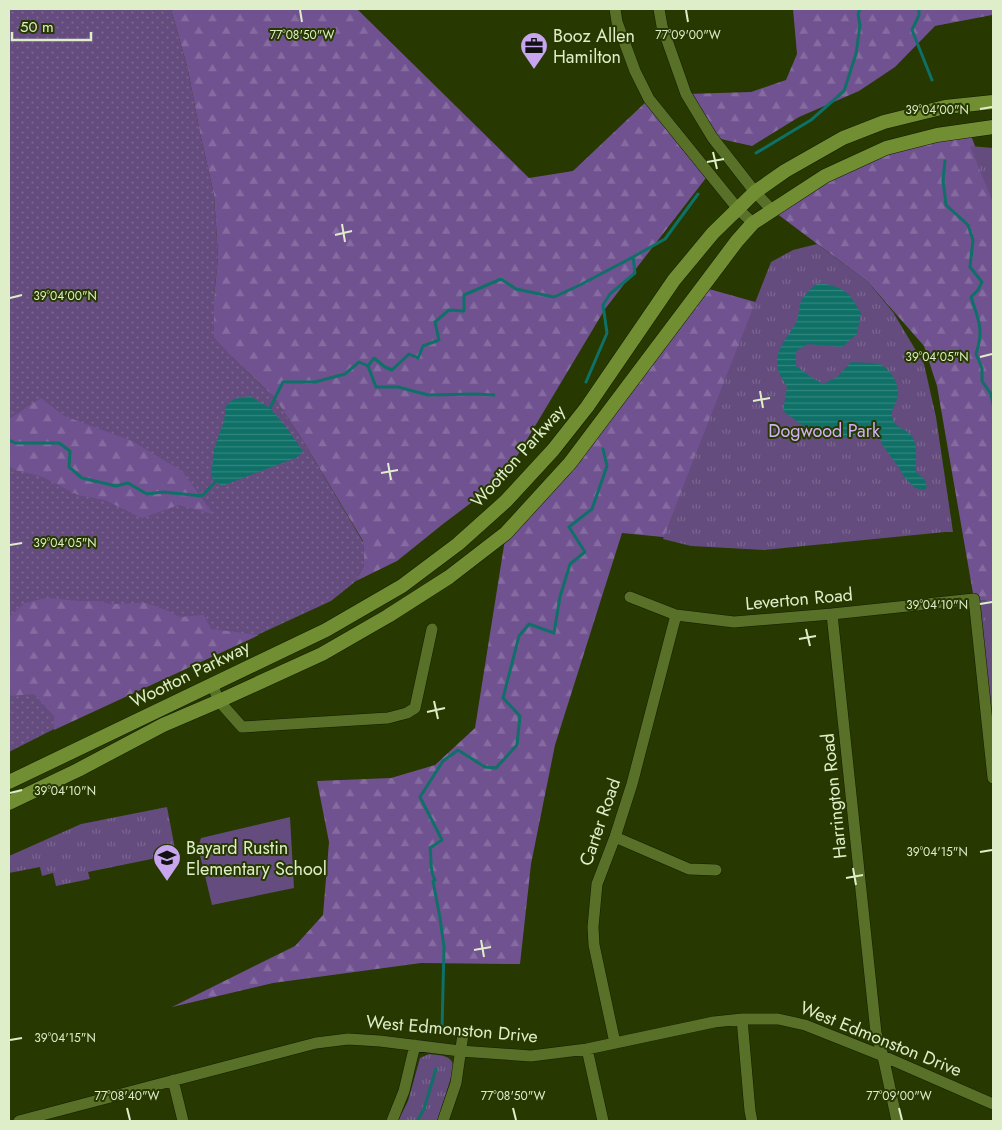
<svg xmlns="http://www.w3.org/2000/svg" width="1002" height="1130" font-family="Jost,sans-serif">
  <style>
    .grass { fill: url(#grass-dots) }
    .forest { fill: url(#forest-firs) }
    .park { fill: url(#park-tufts) }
    .garden { fill: #644c7e }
    .water { fill: url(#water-rules) }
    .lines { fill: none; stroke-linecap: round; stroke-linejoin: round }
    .stream { stroke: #0f7068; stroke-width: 3 }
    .minor-casing { stroke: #121e00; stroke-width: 12 }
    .major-casing { stroke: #121e00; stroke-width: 15 }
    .minor { stroke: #587027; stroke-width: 11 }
    .major { stroke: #718f32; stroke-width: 14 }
    .ticks { fill: none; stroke: #deeec9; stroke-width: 2 }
    .labels { text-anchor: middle; stroke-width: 4; stroke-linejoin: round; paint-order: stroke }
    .poi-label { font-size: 18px; fill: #deeec9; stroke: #273800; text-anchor: start }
    .park-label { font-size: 18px; fill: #d3b1f9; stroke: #273800 }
    .street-label { font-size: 18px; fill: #deeec9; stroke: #273800 }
    .ticks-label { font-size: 12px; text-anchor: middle; fill: #deeec9; stroke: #273800; stroke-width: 4; stroke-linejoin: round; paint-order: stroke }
  </style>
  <defs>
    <pattern id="grass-dots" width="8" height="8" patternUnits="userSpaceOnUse" patternTransform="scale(1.25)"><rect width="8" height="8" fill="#644c7e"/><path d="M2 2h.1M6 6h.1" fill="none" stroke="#7a668f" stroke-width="1.8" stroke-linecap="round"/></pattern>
    <pattern id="forest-firs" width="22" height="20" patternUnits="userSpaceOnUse" patternTransform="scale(1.25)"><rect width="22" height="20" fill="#715291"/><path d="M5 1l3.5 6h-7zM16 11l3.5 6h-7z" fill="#856b9f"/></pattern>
    <pattern id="park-tufts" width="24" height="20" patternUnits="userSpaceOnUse" patternTransform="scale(1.25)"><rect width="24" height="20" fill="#644c7e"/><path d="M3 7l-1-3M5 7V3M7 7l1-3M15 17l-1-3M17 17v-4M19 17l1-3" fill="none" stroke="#7a668f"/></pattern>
    <pattern id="water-rules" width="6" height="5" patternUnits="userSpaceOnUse" patternTransform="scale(1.25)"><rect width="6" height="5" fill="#0f7068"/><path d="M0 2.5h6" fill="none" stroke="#32857c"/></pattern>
  </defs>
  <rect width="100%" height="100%" fill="#273800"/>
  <path class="grass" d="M9 9H171L188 70 200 133 214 195 218 256 214 298 232 357 274 397 305 444 363 542 364 565 356 581 331 601 64 724 9 752Z"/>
  <path class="forest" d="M171 9H357L529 178 573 171 649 99 709 174 605 309 504 478 443 524 397 561 356 581 364 565 363 541 305 444 274 397 232 357 214 337V298L218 256 214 195 200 133 188 70Z
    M793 9H993L992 15 935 26 895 67 859 91 799 117 752 146 712 137 686 94 751 92 786 80 797 54Z
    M969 130 993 195V602L974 599 937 386 924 346 868 282 772 210 886 148Z
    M702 287 776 308 714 542 622 533 555 745 531 864 520 964 421 963 273 983 172 1007 295 946 323 915 329 842 317 781 391 778 435 765 475 728 506 533Z
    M41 398 64 416 132 441 182 471 213 514 179 505 142 518 105 500 78 495 43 477 15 470 9 466V419Z
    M46 598 79 601H98L110 604 146 603 166 610 180 617 204 615 211 629 259 635 54 730V716L34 694 9 696V617L25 603Z"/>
  <path class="park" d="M970 146 993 148V203Z
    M817 244 868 282 893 312 924 364 936 417 953 532H945L764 550 691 546 663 539 682 489 771 262 793 250Z
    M974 599 993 602V778Z
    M167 807 176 854 88 872 90 879 56 886 53 873 42 876 40 867 9 873V856L81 824Z
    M429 1054C441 1056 452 1054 454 1068L439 1116 437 1121H398L408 1101 420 1058Z"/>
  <path class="garden" d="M290 817 294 888 212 905 198 847 201 838Z"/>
  <path class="water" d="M820 283C830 285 843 287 850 296 854 300 857 308 861 313L857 334 842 347 808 344 796 351V366L811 377 823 384 837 377 851 362C858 363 873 362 879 364 890 368 899 383 898 395 897 405 889 408 893 420 897 429 905 428 911 435 919 445 915 460 916 472L925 480 927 488 923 490 915 488 904 477 900 469 883 446 878 435 868 429C863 431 856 436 850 437 824 443 803 426 783 411L787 387C782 378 777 372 777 362 777 346 791 334 797 320 799 314 799 307 801 301 804 295 813 285 820 283Z
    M250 396 270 408 286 427 303 451 298 457 222 486 211 477 214 449 224 421 226 406 234 399Z"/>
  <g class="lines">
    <path class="stream" d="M919 9V15L912 30 932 80
      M756 153 811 120 844 91 856 54 860 25 858 14 860 9
      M945 161 943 180 946 205 968 225 973 240 970 267 982 282 978 290 971 297C979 321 984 329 976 354L982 368V381L991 394 993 405
      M368 366 374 358 385 367 392 370 409 354 418 358 423 346 439 340 435 322 449 310 464 311V295L501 279 516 289 554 297 580 285 633 257
      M586 382 607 333 603 305 610 294 635 273 633 257 665 239 698 194
      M270 408 283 382H315L345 374 359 362 368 366 376 387H398L428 395 475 394 494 395
      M9 440 15 443H59L70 451 69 467 82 478 116 486 128 483 147 494 163 492 202 496 216 481
      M442 1030 444 947 440 918 433 881 435 880C429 871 432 858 430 848L442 840 420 797 443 761 458 750 485 767 496 768 517 745 520 716 503 698 519 636 529 624 554 633 560 597 570 564 585 552 569 527 592 509 607 466 603 449
      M417 1121 424 1109 436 1069"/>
    <defs>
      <path id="minor" d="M615 9 617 22 635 71 649 99 738 209 753 223
        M659 9 662 26 686 94 712 137 755 192 772 210
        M630 597 676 615 734 622 832 614 974 599 993 778
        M832 614 876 1033 883 1056 897 1121
        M212 684 219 701 242 727 388 718 407 713 415 708 432 629
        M615 837 689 869 716 870
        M742 1019 750 1111 752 1121
        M615 1043 594 945 593 927 597 884 615 837 632 784 676 615
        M587 1049 603 1121
        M173 1080 183 1121
        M19 1121 316 1043 348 1039 380 1041 460 1051 531 1056 587 1049 714 1022 742 1019H778L805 1025 883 1056 993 1104
        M392 1121 404 1091 415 1045
        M443 1121 456 1083 463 1034"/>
      <path id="major" d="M9 782 326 630 402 586 458 544 506 501 553 450 587 407 674 280 713 233 755 192 785 171 843 138 884 122 945 107 993 102
        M9 803 78 770 163 725 219 701 322 654 388 616 449 577 506 533 570 463 737 241 753 223 825 176 886 148 937 135 993 127"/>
    </defs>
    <use href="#minor" class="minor-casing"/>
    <use href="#major" class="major-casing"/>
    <use href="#minor" class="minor"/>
    <use href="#major" class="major"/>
  </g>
  <path class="ticks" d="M300 10 302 22M686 10 688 22M980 109 992 107M713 152 717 169M707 162 724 159M342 224 345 242M335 235 352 231M10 298 22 295M980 357 992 354M760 391 763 408M753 401 770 398M388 463 391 480M381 473 398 470M10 545 22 543M980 604 992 602M806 629 810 646M799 639 816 636M434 701 438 719M427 712 445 708M10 793 22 790M980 852 992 850M853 868 856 885M846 878 863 875M481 940 484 957M474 950 491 947M10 1040 22 1038M127 1108 130 1120M513 1108 516 1120M899 1108 902 1120"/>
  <defs>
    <symbol id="office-pin" viewBox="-11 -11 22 30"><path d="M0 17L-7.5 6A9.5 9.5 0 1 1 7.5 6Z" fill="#c8a6ef" stroke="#273800"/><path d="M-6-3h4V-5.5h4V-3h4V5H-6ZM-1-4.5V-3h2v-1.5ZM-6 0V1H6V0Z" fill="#111"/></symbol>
    <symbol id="school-pin" viewBox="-11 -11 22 30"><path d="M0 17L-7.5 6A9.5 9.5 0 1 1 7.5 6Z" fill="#c8a6ef" stroke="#273800"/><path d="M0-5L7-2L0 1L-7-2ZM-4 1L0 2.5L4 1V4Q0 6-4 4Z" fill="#111"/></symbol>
  </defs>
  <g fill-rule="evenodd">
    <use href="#office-pin" x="518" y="30" width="32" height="43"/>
    <use href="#school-pin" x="151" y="842" width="32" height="43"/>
  </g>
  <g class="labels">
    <g class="poi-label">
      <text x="553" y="42">Booz Allen<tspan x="553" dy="21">Hamilton</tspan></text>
      <text x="186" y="854">Bayard Rustin<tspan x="186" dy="21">Elementary School</tspan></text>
    </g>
    <g class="park-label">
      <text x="824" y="437">Dogwood Park</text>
    </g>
    <g class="street-label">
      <text transform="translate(518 456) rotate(-48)" y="6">Wootton Parkway</text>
      <text transform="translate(799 599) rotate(-5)" y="6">Leverton Road</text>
      <text transform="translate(190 674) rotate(-26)" y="6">Wootton Parkway</text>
      <text transform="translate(834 796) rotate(-96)" y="6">Harrington Road</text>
      <text transform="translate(600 822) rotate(-71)" y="6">Carter Road</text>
      <text transform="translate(452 1029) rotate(5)" y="6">West Edmonston Drive</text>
      <text transform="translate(881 1039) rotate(22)" y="6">West Edmonston Drive</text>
    </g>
  </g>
  <g class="ticks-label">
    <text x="302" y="39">77°08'50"W</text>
    <text x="688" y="39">77°09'00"W</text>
    <text x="937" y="114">39°04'00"N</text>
    <text x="65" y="300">39°04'00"N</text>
    <text x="937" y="361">39°04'05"N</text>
    <text x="65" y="547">39°04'05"N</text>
    <text x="937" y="609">39°04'10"N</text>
    <text x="65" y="795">39°04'10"N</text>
    <text x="937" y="856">39°04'15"N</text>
    <text x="65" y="1042">39°04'15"N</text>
    <text x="127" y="1100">77°08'40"W</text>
    <text x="513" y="1100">77°08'50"W</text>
    <text x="899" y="1100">77°09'00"W</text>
  </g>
  <rect width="1002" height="1130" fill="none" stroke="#deeec9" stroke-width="20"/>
  <path d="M12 32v8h79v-8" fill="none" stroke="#deeec9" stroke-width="2.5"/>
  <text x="20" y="32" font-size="15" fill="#deeec9" stroke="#273800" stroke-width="4" paint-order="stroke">50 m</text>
</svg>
